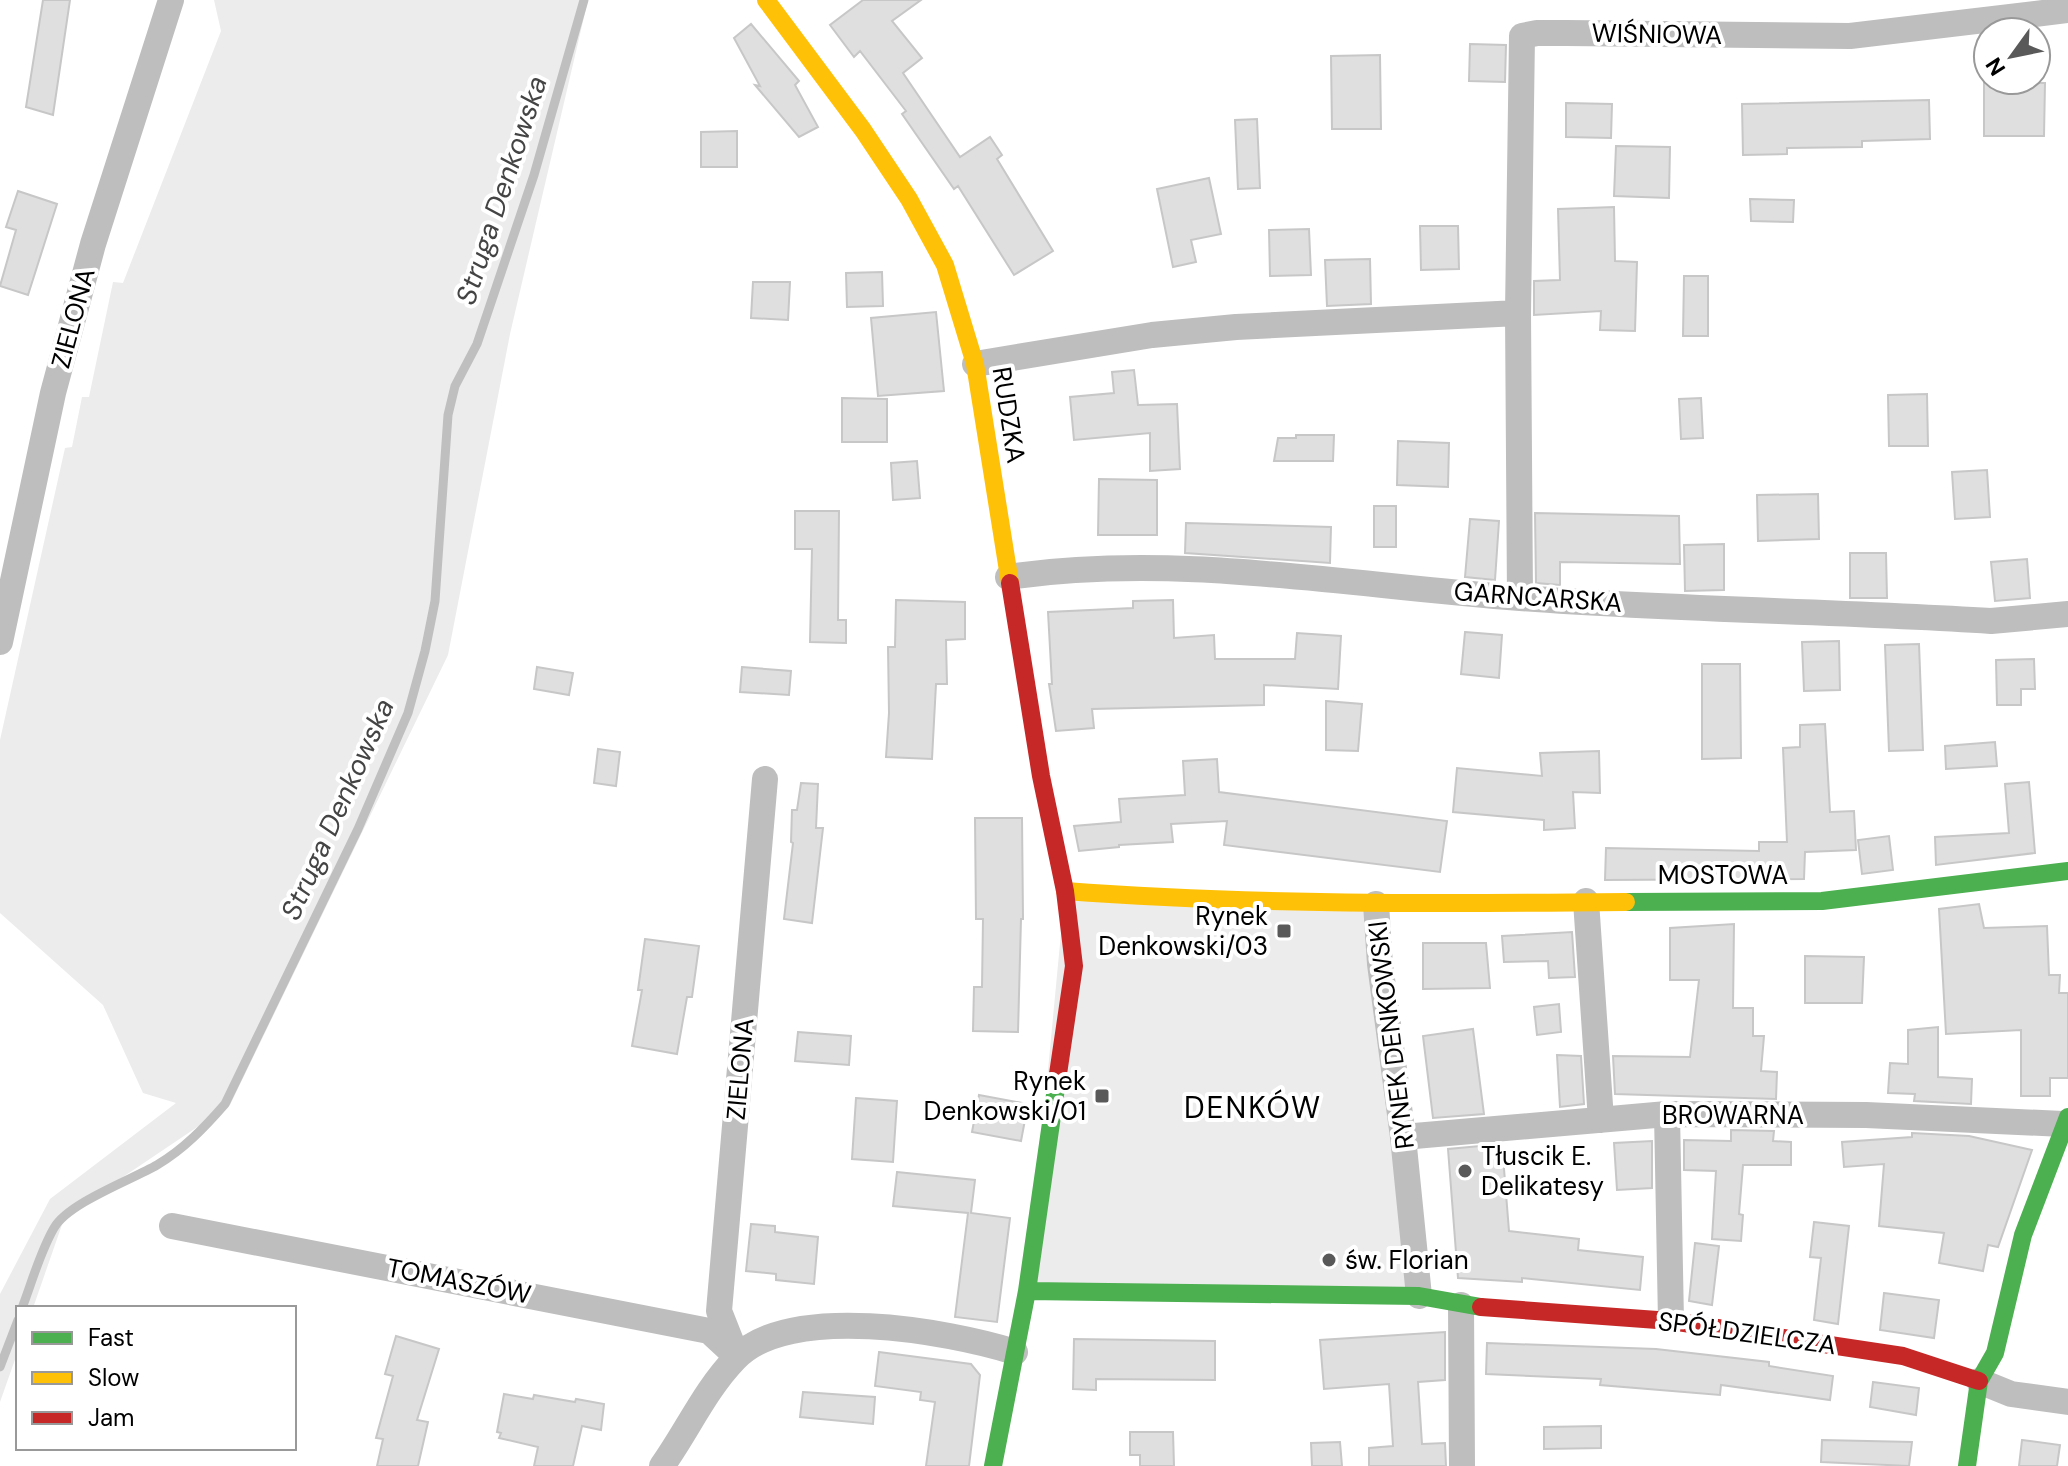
<svg xmlns="http://www.w3.org/2000/svg" width="2068" height="1466" font-family="'DM Sans',sans-serif">
  <style>
    .green { fill: #ececec }
    .lines { fill: none; stroke-linecap: round; stroke-linejoin: round }
    .stream { stroke: #bfbfbf; stroke-width: 9 }
    .building { fill: #dfdfdf; stroke: #c7c7c7; stroke-width: 2 }
    .street { stroke: #bebebe; stroke-width: 26 }
    .fast { stroke: #4caf50; stroke-width: 18 }
    .slow { stroke: #ffc107; stroke-width: 18 }
    .jam { stroke: #c62828; stroke-width: 18 }
    .poi-dot { fill: #595959; stroke: #fff; stroke-width: 3 }
    .labels { text-anchor: middle; stroke-width: 8; stroke-linejoin: round; paint-order: stroke }
    .street-label { font-size: 26px; fill: #000; stroke: #fff }
    .poi-label { font-size: 26px; fill: #000; stroke: #fff; text-anchor: end }
    .water-label { font-size: 28px; font-style: italic; fill: #444; stroke: #fff }
    .quarter-label { font-size: 30px; letter-spacing: 2px; fill: #000; stroke: #fff }
  </style>
  <rect width="100%" height="100%" fill="#fff"/>
  <path class="green" d="M214 0H588L510 334 448 655 230 1105 65 1216 33 1308H18V1351L0 1402V1294L50 1199 176 1103 143 1093 103 1005 0 913V740L65 448 72 447 82 397H89L113 282 123 283 221 31Z
    M1065 891 1376 904 1419 1296 1027 1291Z"/>
  <g class="lines">
    <path class="stream" d="M22 1308C32 1282 40 1252 54 1228 68 1203 131 1180 157 1165 184 1149 205 1127 225 1104L358 829 408 713 425 651 435 601 448 415 455 386 477 344 534 175 584 0
      M0 1367 18 1320"/>
  </g>
  <path class="building" d="M43 0H70L53 115 26 107Z
    M863 0H921L892 21 922 58 903 73 960 157 990 137 1002 155 997 159 1053 251 1014 275 958 186 954 189 902 114 906 111 860 51 854 57 830 25Z
    M751 24 799 81 795 85 818 127 799 137 755 85 760 86 734 38Z
    M1470 44 1506 45 1505 82 1469 81Z
    M1380 55 1381 129H1332L1331 56Z
    M1984 82 2045 83 2044 136H1984Z
    M1929 100 1930 139 1862 141V147L1787 148V154L1743 155 1742 104Z
    M1566 103 1612 104 1611 138 1566 137Z
    M1257 119 1260 188 1238 189 1235 120Z
    M737 131V167H701V132Z
    M1616 146 1670 147 1669 198 1614 196Z
    M1209 178 1221 234 1191 240 1196 262 1173 267 1157 189Z
    M18 191 57 204 28 295 0 286 16 230 6 227Z
    M1750 199 1794 200 1793 222 1751 221Z
    M1614 207 1615 261 1637 262 1635 331 1600 330 1601 311 1534 315V281L1560 280 1558 209Z
    M1420 226H1458L1459 269 1421 270Z
    M1309 229 1311 275 1270 276 1269 230Z
    M1370 259 1371 304 1327 306 1325 260Z
    M882 272 883 306 847 307 846 273Z
    M1684 276H1708V336H1683Z
    M753 282H790L788 320 751 318Z
    M936 312 944 391 878 396 871 318Z
    M1134 370 1138 405 1177 404 1180 469 1150 471V433L1074 440 1070 397 1114 393 1112 372Z
    M1927 394 1928 446H1889L1888 395Z
    M842 398 887 399V442H842Z
    M1701 398 1703 438 1681 439 1679 399Z
    M1296 435H1334L1333 461H1274L1278 438H1296Z
    M1398 441 1449 443 1448 487 1397 485Z
    M917 461 920 498 893 500 891 463Z
    M1987 470 1990 517 1955 519 1952 472Z
    M1099 479 1157 480V535H1098Z
    M1818 494 1819 539 1758 541 1757 495Z
    M1374 506H1396V547H1374Z
    M795 511H839L838 620H846V643L810 642 812 549H795Z
    M1535 513 1679 516 1680 564 1560 562V585L1536 583Z
    M1470 519 1499 521 1495 580 1465 577Z
    M1186 523 1331 527 1330 563 1185 553Z
    M1724 544V590L1685 591 1684 545Z
    M1850 553H1886L1887 598H1850Z
    M2027 559 2030 598 1995 601 1991 562Z
    M896 600 965 602V639L946 640 947 684H936L932 759 886 757 889 713 888 647H895Z
    M1173 600 1174 638 1214 635 1215 659H1295L1297 633 1341 636 1338 689 1264 685V705L1092 709 1094 728 1056 731 1049 684H1052L1048 612 1133 608V601Z
    M1465 632 1502 635 1499 678 1461 674Z
    M1839 641 1840 690 1804 691 1802 642Z
    M1919 644 1923 750 1889 751 1885 645Z
    M2034 659 2035 689H2021V705H1997L1996 660Z
    M1702 664H1740L1741 758 1702 759Z
    M537 667 573 673 569 695 534 689Z
    M742 667 791 671 789 695 740 692Z
    M1326 701 1362 704 1358 751 1326 750Z
    M1825 724 1830 812 1854 811 1856 850 1805 852 1804 879 1605 880 1606 848 1759 851V842H1787L1783 748 1800 747V725Z
    M1995 742 1997 766 1946 769 1945 746Z
    M598 749 620 752 616 786 594 783Z
    M1599 751 1600 793 1573 792 1575 828 1544 830V820L1453 812 1457 768 1542 776 1540 753Z
    M1217 759 1219 792 1447 821 1440 872 1224 845 1227 821 1171 824 1173 842 1119 845V847L1079 851 1074 826 1121 822 1119 799 1185 795 1183 761Z
    M2029 782 2035 853 1936 865 1935 837 2009 833 2005 784Z
    M801 783 818 784 816 828H823L812 923 784 919 793 843 791 842 792 810H797Z
    M975 818H1022L1023 919H1021L1018 1032 973 1031 974 987H982L983 919H976Z
    M1889 836 1893 870 1862 874 1858 840Z
    M1979 904 1984 928 2047 926 2049 975H2060L2059 993H2068V1078H2050V1096H2021V1030L1946 1034 1939 909Z
    M1734 924 1733 1008H1753V1036H1764L1761 1071 1777 1072 1776 1099 1615 1094 1613 1056 1690 1057 1699 980H1670V928Z
    M1572 932 1575 977 1549 978 1548 961 1504 962 1502 936Z
    M645 939 699 946 692 997H687L677 1054 632 1046 642 990H638Z
    M1423 943H1486L1490 988 1423 989Z
    M1805 956 1864 957 1862 1003H1805Z
    M1559 1004 1561 1032 1537 1035 1534 1007Z
    M1938 1027V1077L1972 1079 1971 1104 1914 1101 1915 1094 1888 1093 1890 1063 1908 1064V1030Z
    M1473 1029 1484 1114 1433 1118 1423 1036Z
    M798 1032 851 1036 849 1065 795 1061Z
    M1557 1055 1581 1056 1584 1104 1560 1107Z
    M979 1095 1028 1104 1021 1141 972 1132Z
    M856 1098 897 1101 893 1162 852 1159Z
    M1731 1130 1774 1131 1773 1141 1791 1142V1165H1743L1739 1214 1743 1215 1741 1241 1712 1239 1716 1171 1684 1170V1140L1731 1141Z
    M1912 1133 1969 1136 2032 1150 1998 1247 1988 1245 1983 1271 1939 1263 1944 1233 1879 1226 1884 1164 1844 1167 1842 1142 1912 1137Z
    M1652 1141V1188L1617 1190 1614 1143Z
    M1502 1144 1509 1231 1579 1239 1578 1250 1643 1257 1640 1290 1522 1278V1282L1458 1278 1448 1149Z
    M897 1172 975 1180 971 1213 1010 1218 997 1322 955 1317 968 1213 893 1206Z
    M1814 1222 1849 1226 1838 1324 1814 1320 1821 1258 1810 1257Z
    M751 1224 775 1226V1232L818 1237 814 1284 776 1280V1274L746 1271Z
    M1695 1243 1719 1246 1712 1305 1689 1301Z
    M1884 1293 1939 1300 1934 1338 1880 1330Z
    M1445 1332V1380L1418 1382 1422 1444 1445 1443 1446 1466H1369V1448L1393 1446 1389 1384 1324 1389 1320 1340Z
    M396 1336 439 1349 417 1420 428 1422 418 1466H377L383 1439 376 1438 393 1376 385 1374Z
    M1074 1339 1215 1341V1380L1096 1379V1390L1073 1389Z
    M1487 1343 1656 1349 1769 1362V1366L1833 1376 1830 1400 1721 1385 1720 1395 1600 1385 1601 1379 1486 1374Z
    M879 1352 971 1364 980 1375 969 1466H926L935 1402 920 1400 921 1392 875 1386Z
    M1873 1382 1919 1388 1916 1415 1870 1407Z
    M803 1392 875 1397 873 1424 800 1417Z
    M504 1394 533 1399 534 1395 575 1402 576 1399 604 1404 601 1430 582 1426 573 1466H534L538 1447 499 1438 501 1433 497 1432Z
    M1601 1426V1448L1544 1449V1427Z
    M1130 1432H1173L1174 1466H1140V1455H1130Z
    M1822 1440 1912 1442 1909 1466 1821 1462Z
    M2022 1440 2060 1445 2057 1466H2019Z
    M1340 1442 1342 1466H1312L1311 1443Z"/>
  <g class="lines">
    <path class="street" d="M1518 313 1520 598
      M975 364 1152 335 1236 327 1518 313 1522 36 1537 33H1566L1850 36 2068 10
      M1008 577C1178 552 1351 586 1520 598 1677 610 1835 611 1991 621L2068 614
      M0 642 53 393 93 244 171 0
      M1586 901 1601 1120
      M1376 904 1380 964 1403 1137 1419 1296
      M1667 1114 1671 1321
      M1403 1137 1667 1114 1866 1115 2063 1124
      M172 1226 709 1331 736 1356
      M1461 1305 1462 1466
      M734 1349 719 1311 765 779
      M1979 1381 2011 1394 2068 1402
      M662 1466C687 1431 705 1390 735 1359 788 1302 948 1331 1015 1352"/>
    <path class="fast" d="M1626 902 1822 901 2068 871
      M1027 1291 1419 1296 1481 1307
      M993 1466 1027 1291 1058 1074
      M1967 1466 1979 1381 1995 1353 2023 1235 2068 1117"/>
    <path class="slow" d="M766 0 863 130 909 199 945 265 975 364 1010 583
      M1065 891C1252 905 1439 904 1626 902"/>
    <path class="jam" d="M1010 583 1041 776 1065 891 1074 966 1058 1074
      M1481 1307 1671 1321 1903 1356 1979 1381"/>
  </g>
  <g class="poi-dot">
    <rect x="1276" y="923" width="16" height="16" rx="4"/>
    <rect x="1094" y="1088" width="16" height="16" rx="4"/>
    <circle cx="1465" cy="1171" r="8"/>
    <circle cx="1329" cy="1260" r="8"/>
  </g>
  <g class="labels">
    <g class="street-label">
      <text transform="translate(1657 34) rotate(1)" y="9">WIŚNIOWA</text>
      <text transform="translate(73 318) rotate(-75)" y="9">ZIELONA</text>
      <text transform="translate(1009 415) rotate(81)" y="9">RUDZKA</text>
      <text transform="translate(1538 597) rotate(4)" y="9">GARNCARSKA</text>
      <text x="1723" y="884">MOSTOWA</text>
      <text transform="translate(1391 1035) rotate(-97)" y="9">RYNEK DENKOWSKI</text>
      <text transform="translate(740 1069) rotate(-85)" y="9">ZIELONA</text>
      <text x="1733" y="1124">BROWARNA</text>
      <text transform="translate(459 1281) rotate(11)" y="9">TOMASZÓW</text>
      <text transform="translate(1747 1333) rotate(8)" y="9">SPÓŁDZIELCZA</text>
    </g>
    <g class="poi-label">
      <text x="1268" y="925">Rynek<tspan x="1268" dy="30">Denkowski/03</tspan></text>
      <text x="1086" y="1090">Rynek<tspan x="1086" dy="30">Denkowski/01</tspan></text>
      <text x="1481" y="1165" text-anchor="start">Tłuscik E.<tspan x="1481" dy="30">Delikatesy</tspan></text>
      <text x="1345" y="1269" text-anchor="start">św. Florian</text>
    </g>
    <g class="water-label">
      <text transform="translate(501 190) rotate(-72)" y="10">Struga Denkowska</text>
      <text transform="translate(337 809) rotate(-66)" y="10">Struga Denkowska</text>
    </g>
    <g class="quarter-label">
      <text x="1253" y="1118">DENKÓW</text>
    </g>
  </g>
  <rect x="16" y="1306" width="280" height="144" fill="#ffffff" stroke="#999999" stroke-width="2"/>
  <rect x="32" y="1332" width="40" height="12" fill="#4caf50" stroke="#999999" stroke-width="2"/>
  <text x="88" y="1346" font-size="24" fill="#000000">Fast</text>
  <rect x="32" y="1372" width="40" height="12" fill="#ffc107" stroke="#999999" stroke-width="2"/>
  <text x="88" y="1386" font-size="24" fill="#000000">Slow</text>
  <rect x="32" y="1412" width="40" height="12" fill="#c62828" stroke="#999999" stroke-width="2"/>
  <text x="88" y="1426" font-size="24" fill="#000000">Jam</text>
  <g transform="translate(2012 56) rotate(237)"><circle r="38" fill="#ffffff" stroke="#999999" stroke-width="2"/>
  <path d="M0-6L14 30L0 20L-14 30Z" fill="#595959"/>
  <text y="-12" font-size="22" font-weight="bold" text-anchor="middle" fill="#000000">N</text>
  </g>
</svg>
